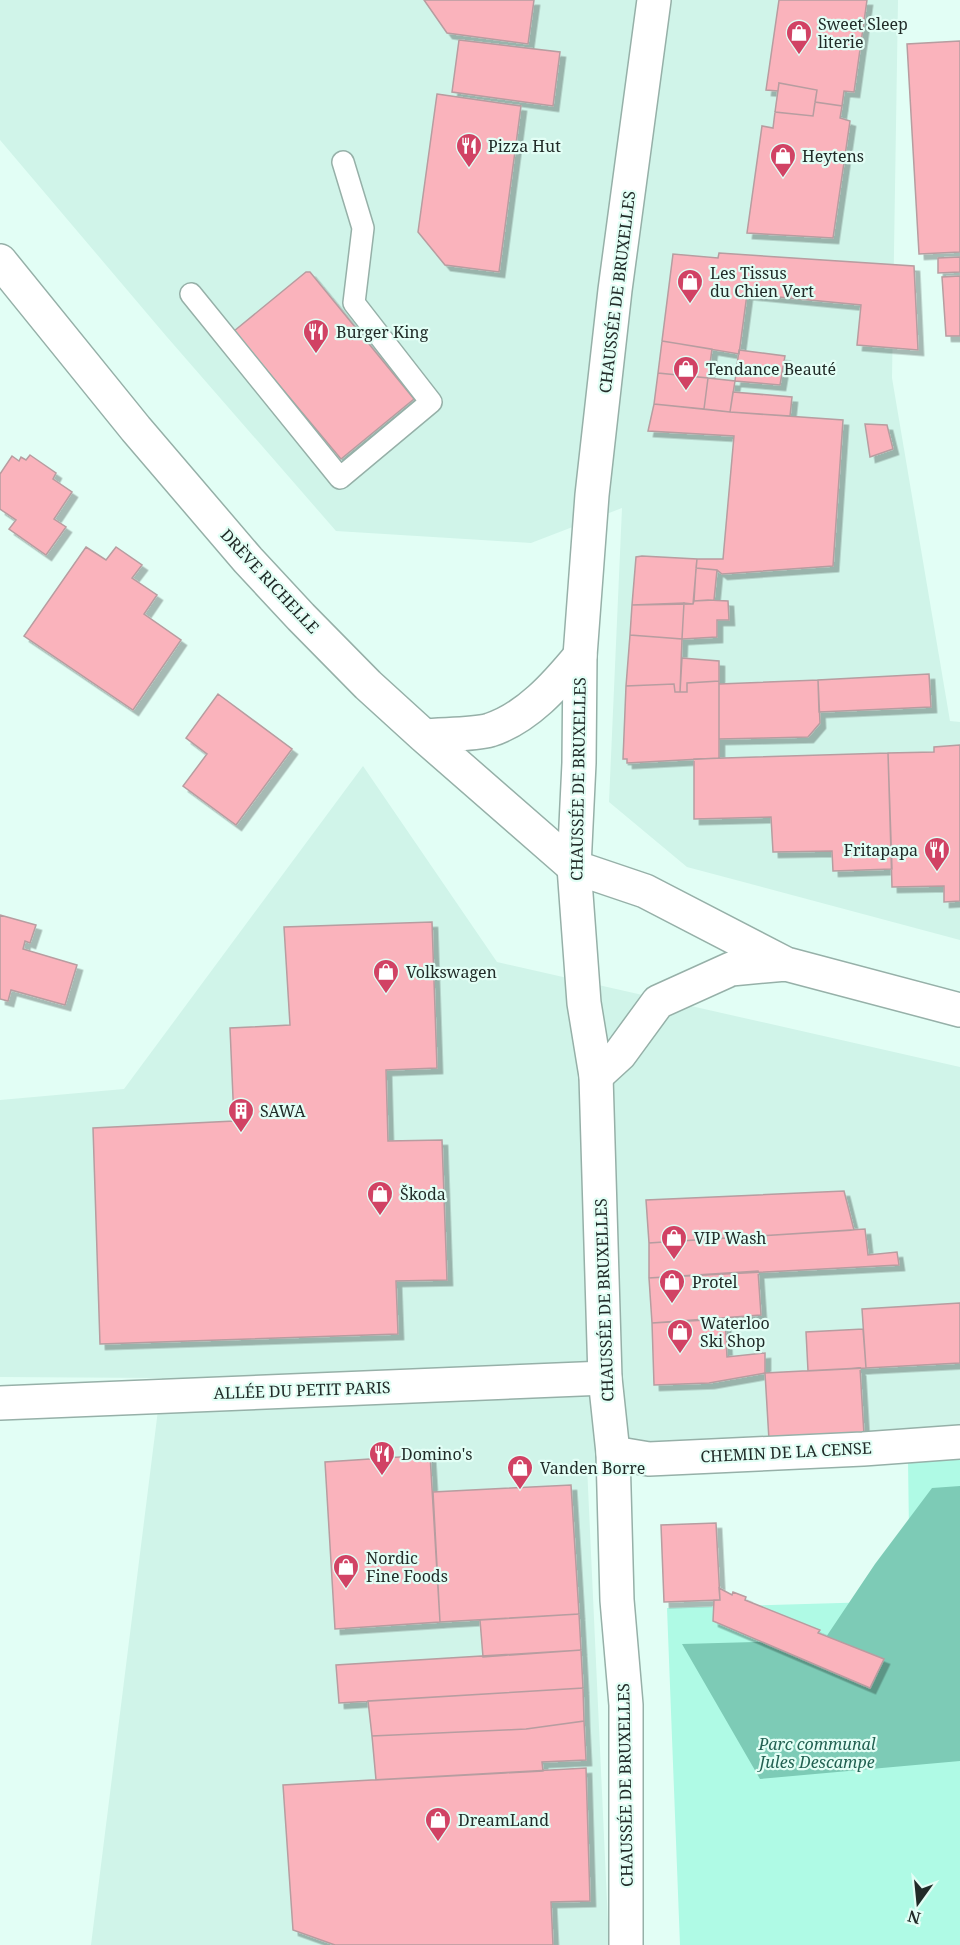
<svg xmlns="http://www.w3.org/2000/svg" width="960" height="1945" font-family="'Noto Serif',serif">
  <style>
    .built { fill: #d0f4e9 }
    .green { fill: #affae5 }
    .forest { fill: #7dcbb6 }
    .building { fill: #fab3bc; stroke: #b79da0; stroke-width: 1.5; filter: url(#shadow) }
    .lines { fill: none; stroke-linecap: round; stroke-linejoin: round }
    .lane-casing { stroke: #96b0a8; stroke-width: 24 }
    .street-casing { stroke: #96b0a8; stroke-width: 36 }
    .secondary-casing { stroke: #96b0a8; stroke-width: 36 }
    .primary-casing { stroke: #96b0a8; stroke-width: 36 }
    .lane { stroke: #fff; stroke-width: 21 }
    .street { stroke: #fff; stroke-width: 33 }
    .secondary { stroke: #fff; stroke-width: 33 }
    .primary { stroke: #fff; stroke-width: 33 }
    .labels { text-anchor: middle; stroke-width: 4.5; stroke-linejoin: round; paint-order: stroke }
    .poi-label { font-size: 16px; fill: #212b28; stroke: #e2fef5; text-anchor: start }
    .street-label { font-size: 16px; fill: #212b28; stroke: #e2fef5 }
    .park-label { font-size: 16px; font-style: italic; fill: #226152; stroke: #e2fef5 }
  </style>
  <defs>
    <filter id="shadow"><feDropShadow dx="5.5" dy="5.5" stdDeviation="0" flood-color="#0004"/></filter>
  </defs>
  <rect width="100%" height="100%" fill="#e2fef5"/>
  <path class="built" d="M0 0H898L892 378 950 721 960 722V940L687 867 609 802 622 508 531 543 336 531 167 337 0 140Z
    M363 766 497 962 960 1067V1457L587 1466 609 1945H91L162 1378 0 1377V1100L124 1089Z"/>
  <path class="green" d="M960 1456V1945H680L667 1608 910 1601 908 1460Z"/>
  <path class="forest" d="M960 1486V1761L760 1779 682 1644 824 1640 875 1564 932 1488Z"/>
  <path class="building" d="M424 0H534L528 44 447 33Z
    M779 0H867L854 92 844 91 842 106 815 102 817 90 779 83 778 91 766 90Z
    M459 40 560 52 553 106 452 92Z
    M960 41V252L919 254 907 44Z
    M779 83 817 90 813 116 775 112Z
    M437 94 521 106 499 272 445 265 418 232Z
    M815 102 842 106 840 118 850 121 833 238 747 233 762 126 773 128 775 112 813 116Z
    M719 253 914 266 918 350 857 345 861 305 747 294 739 354 662 341 673 254 718 258Z
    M960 257V272L938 273V258Z
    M306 272H310L414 399 341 459 234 331Z
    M960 276V336H946L942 277Z
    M662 341 712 349 708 378 658 373Z
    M739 350 785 356 780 385 735 381Z
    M658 373 708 378 704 409 654 404Z
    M708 378 735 381 730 412 704 409Z
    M733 392 792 397 790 416 730 412Z
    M654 404 730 412 843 420 833 566 722 574 717 570 696 568 697 559H723L734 436 648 431Z
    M865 424 887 425 893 449 870 457Z
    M30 455 56 473 53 479 72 492 54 519 66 527 46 555 9 529 16 520 0 509V474L12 456 19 461 21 457 26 460Z
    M86 547 106 560 116 547 142 565 132 578 157 595 144 614 181 640 133 710 24 636Z
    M642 556 697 559 693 604 632 605 636 557Z
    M696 568 717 570 714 600 694 601Z
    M708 600 728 601 729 620H717V637L682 639 684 603 693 604 694 601Z
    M684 603 682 639 630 635 632 605Z
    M630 635 682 639 680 692H675L674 684 626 686Z
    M682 658 719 661V681L687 683V692H680Z
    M929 674 931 707 819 712 818 680Z
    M818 680 820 723 808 737 719 739V684Z
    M719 681V758L627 763V759H623L626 686 674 684 675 692H687V683Z
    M218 694 292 749 236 825 183 786 207 754 186 738Z
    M960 745V901L944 902V886L892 887 888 753 934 752V747Z
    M888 753 892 869 833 871 832 851 773 852 771 817 694 819V759Z
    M0 915 36 925 30 943 25 941 23 949 77 965 65 1005 11 990 8 1001 0 999Z
    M432 922 437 1068 386 1070 388 1141 442 1140 447 1280 396 1281 398 1334 100 1344 93 1128 234 1121 230 1028 290 1025 284 927Z
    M844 1191 854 1230 649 1243 646 1200Z
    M865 1229 868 1255 897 1252 899 1265 649 1278V1243Z
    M758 1271 761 1315 652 1323 649 1278Z
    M960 1303V1363L866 1368 862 1309Z
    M725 1319 727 1357 765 1353V1373L709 1383 654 1385 652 1323Z
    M863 1329 866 1368 808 1371 806 1332Z
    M860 1368 864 1435 769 1440 765 1373Z
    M430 1455 440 1622 335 1629 325 1462Z
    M571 1485 579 1614 440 1622 433 1492Z
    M716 1523 720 1600 664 1602 661 1525Z
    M719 1588 732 1595 733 1592 746 1597 745 1600 820 1630 818 1633 884 1659 870 1688 713 1621 714 1600H720Z
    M579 1614 581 1650 483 1657 480 1620Z
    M581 1650 583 1688 339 1703 336 1665Z
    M583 1688 584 1721 526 1729 372 1736 368 1701Z
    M584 1721 586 1760 542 1762 543 1771 376 1780 372 1736 526 1729Z
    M586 1768 590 1901 551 1902 553 1945H335L293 1930 283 1785Z"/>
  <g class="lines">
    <defs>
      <path id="lane" d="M191 294 340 478 431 402 354 303 363 228 343 162"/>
      <path id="street" d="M0 1403 605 1378
        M613 1453 649 1459 863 1449 960 1442"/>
      <path id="secondary" d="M0 261 136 429 248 560 301 617 368 685 424 736 574 867 645 891 786 964 960 1010
        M424 736C442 734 473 735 490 730 527 718 556 685 580 656
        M596 1076 620 1054 658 1002 731 969 786 964"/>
      <path id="primary" d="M626 1945V1705L617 1600 613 1453 605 1378 596 1076 584 1003 574 867 579 763 580 656 592 495 615 290 654 0"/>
    </defs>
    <use href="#lane" class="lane-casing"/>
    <use href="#street" class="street-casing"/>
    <use href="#secondary" class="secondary-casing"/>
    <use href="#primary" class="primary-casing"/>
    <use href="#lane" class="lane"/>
    <use href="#street" class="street"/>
    <use href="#secondary" class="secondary"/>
    <use href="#primary" class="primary"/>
  </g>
  <defs>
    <symbol id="shop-pin" viewBox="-11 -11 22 30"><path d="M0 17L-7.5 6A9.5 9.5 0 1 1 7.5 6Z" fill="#d14264" stroke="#e2fef5"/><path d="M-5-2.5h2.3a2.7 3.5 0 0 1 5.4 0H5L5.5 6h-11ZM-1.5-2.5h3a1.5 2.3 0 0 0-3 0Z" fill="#fff"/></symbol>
    <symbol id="restaurant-pin" viewBox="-11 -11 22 30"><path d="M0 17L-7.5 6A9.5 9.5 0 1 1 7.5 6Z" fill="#d14264" stroke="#e2fef5"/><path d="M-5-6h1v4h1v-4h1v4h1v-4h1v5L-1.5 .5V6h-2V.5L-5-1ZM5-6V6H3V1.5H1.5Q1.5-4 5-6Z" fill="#fff"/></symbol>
    <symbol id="building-pin" viewBox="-11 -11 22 30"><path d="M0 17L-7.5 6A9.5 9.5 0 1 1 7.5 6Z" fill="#d14264" stroke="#e2fef5"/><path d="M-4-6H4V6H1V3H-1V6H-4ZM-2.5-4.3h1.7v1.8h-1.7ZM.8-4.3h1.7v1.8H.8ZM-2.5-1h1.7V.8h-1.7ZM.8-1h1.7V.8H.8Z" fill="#fff"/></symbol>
  </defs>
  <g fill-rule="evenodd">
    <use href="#shop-pin" x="784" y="18" width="30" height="40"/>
    <use href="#restaurant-pin" x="454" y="131" width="30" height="40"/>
    <use href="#shop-pin" x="768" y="141" width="30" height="40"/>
    <use href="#shop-pin" x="675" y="267" width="30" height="40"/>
    <use href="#restaurant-pin" x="301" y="317" width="30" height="40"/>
    <use href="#shop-pin" x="671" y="354" width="30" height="40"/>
    <use href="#restaurant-pin" x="922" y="835" width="30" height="40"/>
    <use href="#shop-pin" x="371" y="957" width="30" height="40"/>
    <use href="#building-pin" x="226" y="1096" width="30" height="40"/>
    <use href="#shop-pin" x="365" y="1179" width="30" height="40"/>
    <use href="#shop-pin" x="659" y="1223" width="30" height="40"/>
    <use href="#shop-pin" x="657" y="1267" width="30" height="40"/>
    <use href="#shop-pin" x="665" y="1317" width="30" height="40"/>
    <use href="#restaurant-pin" x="367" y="1439" width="30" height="40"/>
    <use href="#shop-pin" x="505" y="1453" width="30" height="40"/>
    <use href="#shop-pin" x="331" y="1552" width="30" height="40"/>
    <use href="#shop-pin" x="423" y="1805" width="30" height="40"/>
  </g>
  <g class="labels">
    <g class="poi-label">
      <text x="818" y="30">Sweet Sleep<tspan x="818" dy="18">literie</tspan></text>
      <text x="488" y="152">Pizza Hut</text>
      <text x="802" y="162">Heytens</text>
      <text x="710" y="279">Les Tissus<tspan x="710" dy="18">du Chien Vert</tspan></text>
      <text x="336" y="338">Burger King</text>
      <text x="706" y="375">Tendance Beauté</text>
      <text x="918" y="856" text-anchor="end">Fritapapa</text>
      <text x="406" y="978">Volkswagen</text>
      <text x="260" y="1117">SAWA</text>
      <text x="400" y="1200">Škoda</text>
      <text x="694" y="1244">VIP Wash</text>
      <text x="692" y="1288">Protel</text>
      <text x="700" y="1329">Waterloo<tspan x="700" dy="18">Ski Shop</tspan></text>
      <text x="401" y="1460">Domino's</text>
      <text x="540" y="1474">Vanden Borre</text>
      <text x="366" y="1564">Nordic<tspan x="366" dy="18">Fine Foods</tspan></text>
      <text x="458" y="1826">DreamLand</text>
    </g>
    <g class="street-label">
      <text transform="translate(617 292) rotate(-83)" y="6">CHAUSSÉE DE BRUXELLES</text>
      <text transform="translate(270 581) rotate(47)" y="6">DRÈVE RICHELLE</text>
      <text transform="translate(578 779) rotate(-89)" y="6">CHAUSSÉE DE BRUXELLES</text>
      <text transform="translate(604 1300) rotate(-92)" y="6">CHAUSSÉE DE BRUXELLES</text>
      <text transform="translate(302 1390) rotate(-2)" y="6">ALLÉE DU PETIT PARIS</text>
      <text transform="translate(786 1452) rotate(-3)" y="6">CHEMIN DE LA CENSE</text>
      <text transform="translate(625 1785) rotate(-91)" y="6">CHAUSSÉE DE BRUXELLES</text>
    </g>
    <g class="park-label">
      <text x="817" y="1750">Parc communal<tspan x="817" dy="18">Jules Descampe</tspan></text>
    </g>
  </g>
  <g transform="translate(918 1903) rotate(195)" stroke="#e2fef5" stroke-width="4.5" paint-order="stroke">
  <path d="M0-4.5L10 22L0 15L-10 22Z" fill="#212b28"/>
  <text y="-9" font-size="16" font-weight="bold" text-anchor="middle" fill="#212b28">N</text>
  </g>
</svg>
